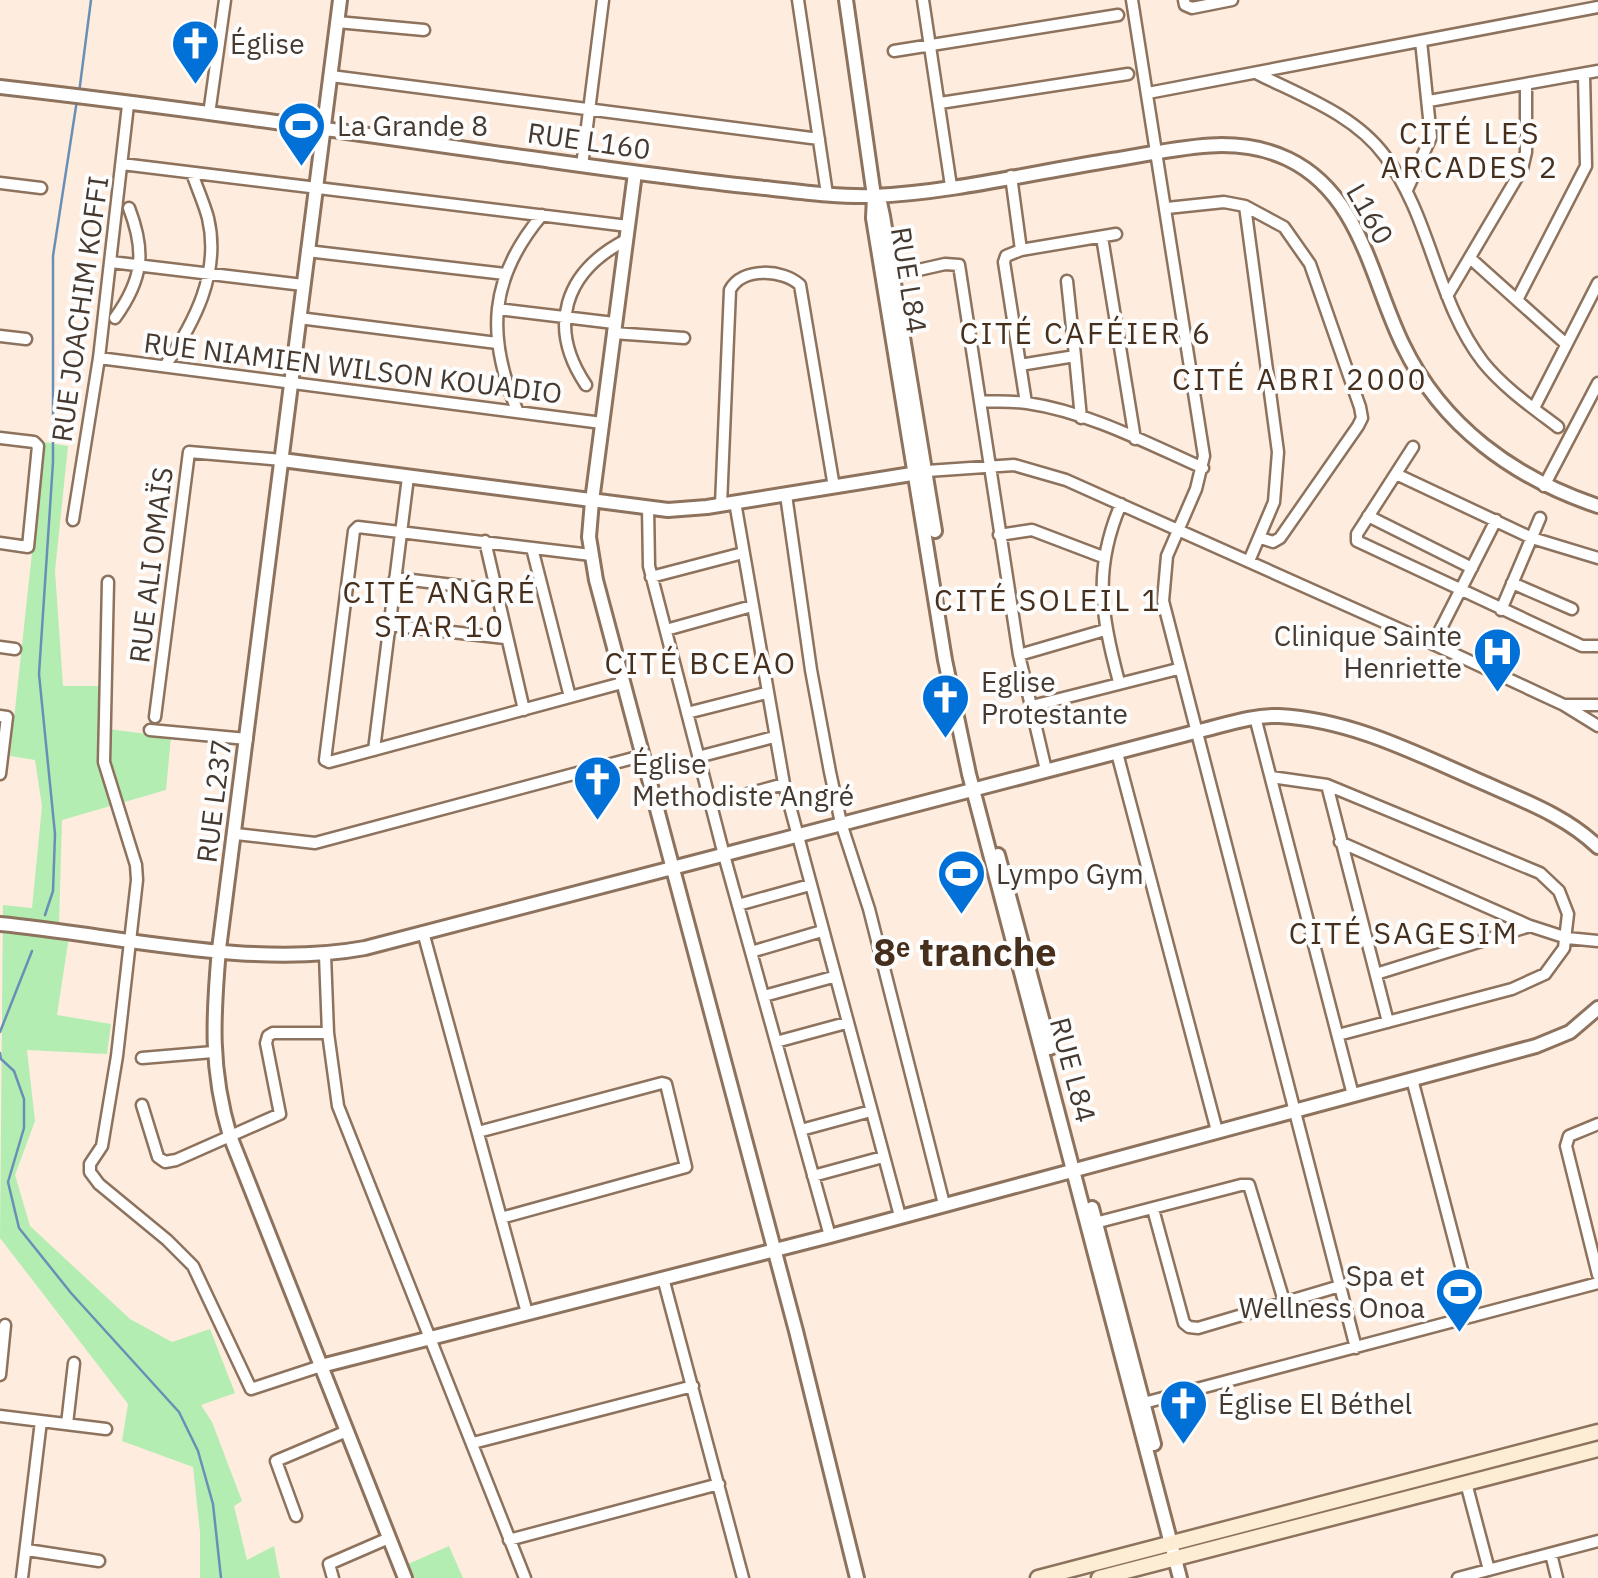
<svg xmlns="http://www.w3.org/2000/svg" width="1598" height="1578" font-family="'IBM Plex Sans',sans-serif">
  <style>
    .green { fill: #b3edb2 }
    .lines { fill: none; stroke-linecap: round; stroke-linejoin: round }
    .stream { stroke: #6a8fb6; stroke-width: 2.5 }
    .minor-casing { stroke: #8d725d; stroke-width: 15 }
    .tertiary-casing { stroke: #8d725d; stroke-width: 18 }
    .secondary-casing { stroke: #8d725d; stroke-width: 19 }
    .minor { stroke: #fff; stroke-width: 10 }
    .tertiary { stroke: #fff; stroke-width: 12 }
    .secondary { stroke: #fdedd5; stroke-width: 14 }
    .labels { text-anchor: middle; stroke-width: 8; stroke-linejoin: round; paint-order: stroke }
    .poi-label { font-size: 28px; fill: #453930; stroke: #fdfdfd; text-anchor: start }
    .street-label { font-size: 28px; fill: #453930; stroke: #fdfdfd }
    .neighbourhood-label { font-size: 30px; letter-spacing: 2.5px; fill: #462f1c; stroke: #fdfdfd }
    .district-label { font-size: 38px; font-weight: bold; fill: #462f1c; stroke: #fdfdfd }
  </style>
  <rect width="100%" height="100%" fill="#feecde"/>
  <path class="green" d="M44 442 68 446 55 571 63 686H100V728L171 737 166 790 62 820 59 924 75 926 68 943 57 1015 111 1024 107 1054 27 1050 35 1121 15 1175 30 1226 130 1319 172 1342 210 1329 235 1393 201 1405 212 1422 242 1501 234 1506 247 1560 274 1546 280 1578H200V1532L193 1467 122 1441 128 1404 0 1238 3 905 32 908 42 806 35 760 10 756Z
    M449 1546 463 1578H414L408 1564Z"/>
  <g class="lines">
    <path class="stream" d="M79 93 91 0
      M45 915 53 891 55 834 39 674 53 462V256L77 100
      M0 1032 32 951
      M0 1053 1 1059 14 1071 24 1099V1128L8 1182 19 1228 71 1293 179 1412 198 1451 213 1504 221 1578"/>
    <defs>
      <path id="minor" d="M798 0 827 194
        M923 0 951 186
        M1132 0 1204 456 1196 489 1167 556 1163 601 1356 1348
        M1184 0 1185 5 1192 8 1232 0
        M337 22 424 30
        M894 51 1118 15
        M1258 74C1302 96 1355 115 1385 156 1431 217 1436 301 1483 362 1503 387 1533 408 1558 427
        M331 76 819 139
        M1148 93 1598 7
        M1429 101 1598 71
        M940 103 1128 74
        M209 114 225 0
        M122 164 628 226
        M582 166 603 0
        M1011 176 1021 250 1006 256 1004 262 1026 403
        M0 183 41 188
        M1407 190 1431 137 1421 41
        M1245 206 1278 452 1274 502 1249 561
        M1167 208 1224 202 1245 206 1284 227 1310 264 1360 407 1362 418 1358 426 1280 538 1273 542 1261 538
        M1102 237 1135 439
        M1021 250 1116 234
        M307 251 505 274
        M1470 258 1566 344
        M111 262 303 285
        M892 276 945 264 959 265 1019 655 1046 770
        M1447 296 1522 169 1526 152V85
        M1517 300 1586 166 1584 74
        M498 309 614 323
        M115 318C143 279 146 252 129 208
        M299 318 497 343
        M613 333 684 338
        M0 336 26 339
        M1075 356 1081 418
        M99 358 602 423
        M1020 365 1075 356 1067 281
        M165 366C194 323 221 273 208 218 204 203 197 188 192 173
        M586 385C547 327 564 272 626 240
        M980 401C996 402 1012 401 1027 403 1088 412 1147 443 1203 468
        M1534 408 1598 283
        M517 410C486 336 489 278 542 215
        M0 438 34 442 38 446 28 547 0 543
        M1413 447 1357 534V541L1582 646H1598
        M927 471 1014 465 1066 480 1433 644 1564 705 1598 726
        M1396 474 1532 538 1598 558
        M1544 486 1598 383
        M786 495 811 670 830 772 841 823 869 909 944 1204
        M735 502 784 784 900 1216
        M721 505 730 290C742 267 783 269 800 285L834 487
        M648 507 649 566 724 855 830 1236
        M1368 516 1472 568
        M73 520 99 358 128 105
        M999 535 1032 530 1103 557
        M485 541 524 710
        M532 548 570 697
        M591 555 358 527 354 531 325 760 329 762 622 683
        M651 577 743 553
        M395 578 494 590
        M108 582 104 762 136 865 137 880 117 1056 102 1146 90 1164V1172L99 1184 167 1240 193 1266 251 1389 321 1366
        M1512 583 1572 609
        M1501 610 1540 518
        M389 625 505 638
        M666 630 752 606
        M1433 644 1496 520
        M0 647 15 649
        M1019 655 1105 630
        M1119 682C1101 615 1093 569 1121 504
        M1565 705H1598
        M1032 706 1178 669
        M687 713 766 693
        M0 716 7 717 0 774
        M155 717 189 452 282 460
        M1255 717 1353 1095
        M150 730 247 739
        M374 750 408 477
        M1117 753 1217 1131
        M698 757 774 737
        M1271 777 1327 785 1540 873 1559 891 1568 914 1564 948 1545 974 1512 989 1338 1035
        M1327 785 1388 1022
        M711 804 784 784
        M236 834 315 843 641 756
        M1340 842 1530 926 1567 938 1598 941
        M738 905 810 885
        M423 932 527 1313
        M751 952 822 931
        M325 955 328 1033 338 1106 525 1578
        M1376 974 1530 926
        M764 996 833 977
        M776 1042 846 1023
        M142 1058 213 1052
        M1412 1079 1474 1316
        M142 1105 158 1157 165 1162 176 1160 280 1114 266 1043 268 1036 273 1033H328
        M1598 1124 1569 1136 1566 1146 1598 1275
        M801 1130 871 1111
        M478 1132 662 1083 666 1084 686 1167 501 1218
        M813 1176 883 1157
        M1153 1209 1184 1323 1189 1327 1198 1328 1340 1286
        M1091 1224 1241 1185H1249L1284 1301
        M663 1278 743 1578
        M0 1375 5 1325
        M1140 1404 1598 1283
        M0 1416 106 1429
        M67 1424 74 1363
        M473 1443 693 1386
        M1466 1483 1489 1570
        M296 1516 276 1461 347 1431
        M509 1540 719 1484
        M27 1550 99 1561
        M1551 1554 1557 1578
        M22 1578 41 1421
        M333 1578 329 1564 389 1538
        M1458 1578 1598 1541"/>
      <path id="tertiary" d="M340 0 219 949C213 1018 210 1069 230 1136L405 1578
        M846 0 874 196 873 218 945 660 969 774 1180 1578
        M0 87C184 108 368 135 552 161 623 171 694 181 765 188 801 192 837 197 873 196 949 193 1036 172 1112 160 1171 151 1232 132 1288 159 1361 194 1371 280 1403 345 1442 426 1514 478 1598 506
        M635 173 592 501 589 537 596 580 796 1331 857 1578
        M874 196 880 202 883 216 935 531
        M282 460 668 510 707 507 924 472
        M998 855 1050 1048
        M0 924C115 935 252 969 365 948L1195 732C1222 726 1251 715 1279 716 1353 720 1417 754 1484 783 1524 801 1566 816 1598 847
        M1092 1208 1154 1444
        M321 1366 830 1236 1536 1046 1570 1032 1598 1008"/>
      <path id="secondary" d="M1038 1578 1598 1432
        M1099 1578 1598 1449"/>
    </defs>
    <use href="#minor" class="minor-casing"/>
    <use href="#tertiary" class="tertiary-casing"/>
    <use href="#secondary" class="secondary-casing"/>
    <use href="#minor" class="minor"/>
    <use href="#tertiary" class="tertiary"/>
    <use href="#secondary" class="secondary"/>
  </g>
  <defs>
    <symbol id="church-pin" viewBox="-11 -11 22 30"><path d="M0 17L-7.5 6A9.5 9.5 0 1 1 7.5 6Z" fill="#0171d8" stroke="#fdfdfd"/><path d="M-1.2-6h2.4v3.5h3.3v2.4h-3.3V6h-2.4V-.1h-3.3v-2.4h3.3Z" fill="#fff"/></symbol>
    <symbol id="stadium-pin" viewBox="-11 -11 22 30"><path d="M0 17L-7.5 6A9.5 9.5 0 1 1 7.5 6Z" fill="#0171d8" stroke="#fdfdfd"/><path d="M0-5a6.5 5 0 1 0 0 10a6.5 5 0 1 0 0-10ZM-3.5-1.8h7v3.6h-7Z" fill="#fff"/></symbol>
    <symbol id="hospital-pin" viewBox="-11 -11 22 30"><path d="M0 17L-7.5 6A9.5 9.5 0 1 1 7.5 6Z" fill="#0171d8" stroke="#fdfdfd"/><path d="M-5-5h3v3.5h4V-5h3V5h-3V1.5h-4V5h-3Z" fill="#fff"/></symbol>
  </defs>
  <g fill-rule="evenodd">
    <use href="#church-pin" x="168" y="16" width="55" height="75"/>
    <use href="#stadium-pin" x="274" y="98" width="55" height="75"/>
    <use href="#hospital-pin" x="1470" y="624" width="55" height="75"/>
    <use href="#church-pin" x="918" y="670" width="55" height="75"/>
    <use href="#church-pin" x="570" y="752" width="55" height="75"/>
    <use href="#stadium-pin" x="934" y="846" width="55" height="75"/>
    <use href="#stadium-pin" x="1432" y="1264" width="55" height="75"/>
    <use href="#church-pin" x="1156" y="1376" width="55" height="75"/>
  </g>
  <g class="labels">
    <g class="poi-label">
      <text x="230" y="54">Église</text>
      <text x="337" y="136">La Grande 8</text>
      <text x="1462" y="646" text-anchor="end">Clinique Sainte<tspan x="1462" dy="32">Henriette</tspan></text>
      <text x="981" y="692">Eglise<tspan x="981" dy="32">Protestante</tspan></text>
      <text x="632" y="774">Église<tspan x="632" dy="32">Methodiste Angré</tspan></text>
      <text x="996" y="884">Lympo Gym</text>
      <text x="1425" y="1286" text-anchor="end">Spa et<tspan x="1425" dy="32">Wellness Onoa</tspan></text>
      <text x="1218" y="1414">Église El Béthel</text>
    </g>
    <g class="street-label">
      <text transform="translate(589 141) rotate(8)" y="10">RUE L160</text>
      <text transform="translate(1370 214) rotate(60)" y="10">L160</text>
      <text transform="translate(909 280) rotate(81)" y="10">RUE L84</text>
      <text transform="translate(80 309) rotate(-82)" y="10">RUE JOACHIM KOFFI</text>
      <text transform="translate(353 368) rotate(7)" y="10">RUE NIAMIEN WILSON KOUADIO</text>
      <text transform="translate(151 565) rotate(-83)" y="10">RUE ALI OMAÏS</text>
      <text transform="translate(214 801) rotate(-83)" y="10">RUE L237</text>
      <text transform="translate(1073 1070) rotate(75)" y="10">RUE L84</text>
    </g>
    <g class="neighbourhood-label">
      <text x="1470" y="144">CITÉ LES<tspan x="1470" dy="34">ARCADES 2</tspan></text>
      <text x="1086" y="344">CITÉ CAFÉIER 6</text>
      <text x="1300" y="390">CITÉ ABRI 2000</text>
      <text x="440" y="603">CITÉ ANGRÉ<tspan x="440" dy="34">STAR 10</tspan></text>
      <text x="1048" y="611">CITÉ SOLEIL 1</text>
      <text x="701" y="674">CITÉ BCEAO</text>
      <text x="1404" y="944">CITÉ SAGESIM</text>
    </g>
    <g class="district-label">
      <text x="965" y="966">8ᵉ tranche</text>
    </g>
  </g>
</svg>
